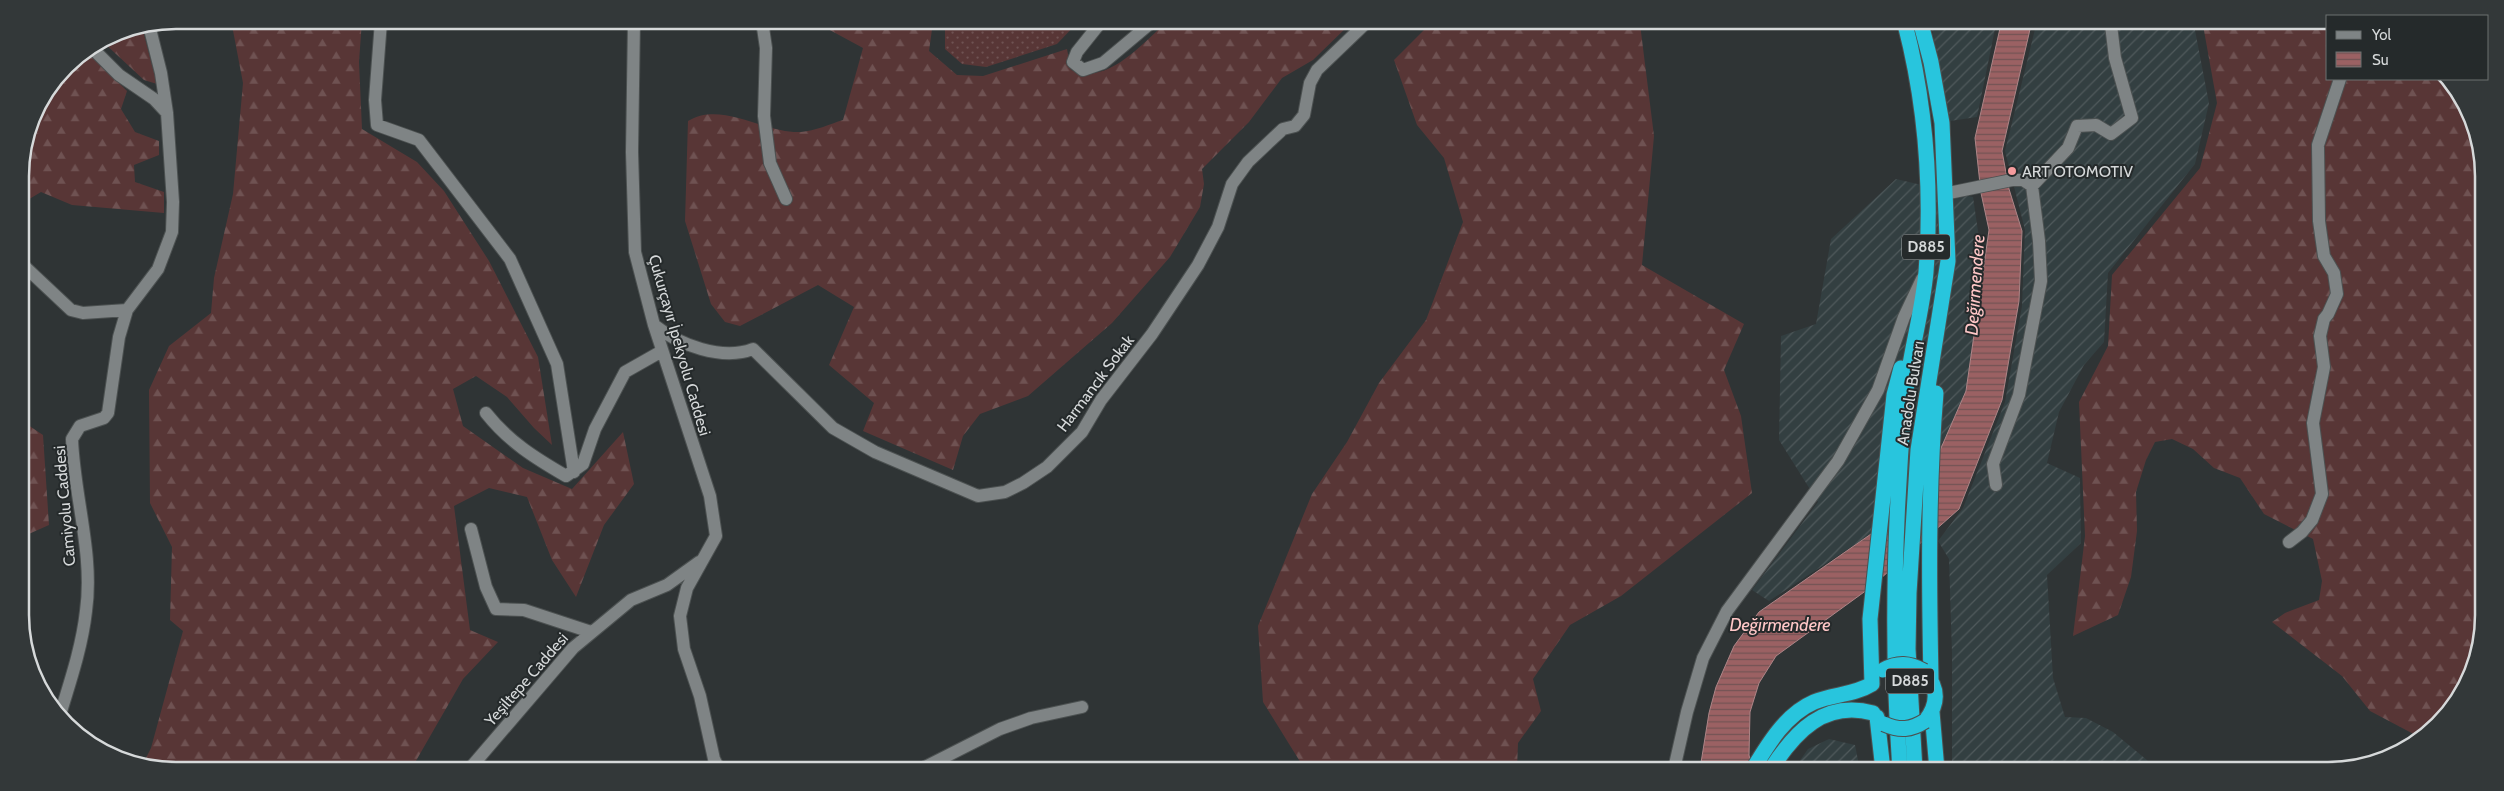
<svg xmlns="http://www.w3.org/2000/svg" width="2504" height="791" font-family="Cabin,sans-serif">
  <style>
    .industrial { fill: url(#industrial-furrows) }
    .grass { fill: url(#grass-dots) }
    .forest { fill: url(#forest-firs) }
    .water { fill: url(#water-rules); stroke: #ad8587 }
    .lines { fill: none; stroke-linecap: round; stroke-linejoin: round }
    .minor-casing { stroke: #4c5151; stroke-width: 14 }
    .highway-casing { stroke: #4c5151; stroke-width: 17 }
    .minor { stroke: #7f8485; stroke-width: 12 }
    .highway { stroke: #28c5dd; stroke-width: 15 }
    .highway-bridge-casing { stroke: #4c5151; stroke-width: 17; stroke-linecap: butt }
    .highway-bridge { stroke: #28c5dd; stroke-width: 15 }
    .poi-dot { fill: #f59b9d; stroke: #252a2b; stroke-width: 2 }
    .labels { text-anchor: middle; stroke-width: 4; stroke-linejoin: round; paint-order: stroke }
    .shield { fill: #252a2b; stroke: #a1a4a6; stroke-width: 1 }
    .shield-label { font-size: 15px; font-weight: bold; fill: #d6d9da }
    .poi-label { font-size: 16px; fill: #d6d9da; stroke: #252a2b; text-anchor: start }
    .street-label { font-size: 16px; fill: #d6d9da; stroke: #252a2b }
    .water-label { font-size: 18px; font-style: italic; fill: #ffc7c7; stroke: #252a2b }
    .rim { fill: none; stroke: #d6d9da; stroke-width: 2.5 }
  </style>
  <defs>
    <pattern id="industrial-furrows" width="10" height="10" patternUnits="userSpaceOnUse" patternTransform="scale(1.25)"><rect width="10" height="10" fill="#333f41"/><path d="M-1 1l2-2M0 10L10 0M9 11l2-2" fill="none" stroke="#505a5c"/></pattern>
    <pattern id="grass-dots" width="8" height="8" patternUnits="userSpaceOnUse" patternTransform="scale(1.25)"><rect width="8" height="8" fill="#583636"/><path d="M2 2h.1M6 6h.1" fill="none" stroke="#6f5252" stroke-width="1.8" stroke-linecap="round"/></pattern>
    <pattern id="forest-firs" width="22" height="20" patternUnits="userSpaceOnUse" patternTransform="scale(1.25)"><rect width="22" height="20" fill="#583636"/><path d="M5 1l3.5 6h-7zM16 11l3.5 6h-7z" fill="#6f5252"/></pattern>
    <pattern id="water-rules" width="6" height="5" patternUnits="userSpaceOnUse" patternTransform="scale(1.25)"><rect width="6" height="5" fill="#9b6163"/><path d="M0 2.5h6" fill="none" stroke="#725354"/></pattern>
  </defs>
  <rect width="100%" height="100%" fill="#2f3435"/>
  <path class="industrial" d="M1931 24H1996L1977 117 1950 121Z
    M2036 25H2194L2209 103 2195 164 2108 273 2104 342 2084 365 2059 412 2047 463 2080 478 2081 543 2047 575 2053 678 2065 717 2086 718 2113 732 2159 770H1952V653L1949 559 1938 541 1963 508 2005 402 2022 306 2025 230 2005 151Z
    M1896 179 1973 197 1984 272 1966 391 1931 471 1871 534 1769 601 1752 590 1818 502 1779 440 1781 336 1816 324 1831 239Z
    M1829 739 1855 745 1860 770 1794 769 1808 749Z"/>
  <path class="grass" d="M945 22H1078L1057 44 986 67 962 64 945 49Z"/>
  <path class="forest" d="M231 20H362L359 62 362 129 417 162 444 191 489 261 538 357 552 445 534 428 507 397 476 376 453 389 463 426 523 468 572 489 623 432 634 484 604 525 576 597 552 560 527 497 489 488 454 506 470 630 498 642 463 679 413 766H142L151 748 183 631 170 620 172 547 150 503 149 390 169 346 211 313 214 278 233 194 243 83Z
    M815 22H933L929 51 957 75 983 76 1067 49 1071 70C1108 86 1141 44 1167 22L1351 23 1313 60 1282 78 1249 122 1202 169 1204 184 1200 207 1170 257 1112 323 1028 396 980 414 963 436 953 470 863 431 874 403 829 365 854 307 818 285 740 326 725 322 711 304 685 221 688 121C721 100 766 134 801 132 815 131 830 124 843 120L863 48Z
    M1422 23 1640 24 1654 136 1642 265 1744 324 1724 370 1741 416 1752 493 1621 596 1570 625 1533 679 1541 711 1518 743 1517 769 1304 768 1263 702 1258 626 1312 494 1347 442 1379 383 1426 320 1463 222 1444 158 1417 125 1394 60 1424 30 1418 27Z
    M2203 25H2328V79H2448L2481 145 2479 656 2458 702 2423 739 2370 711 2342 676 2272 622 2285 613 2319 600 2322 581 2313 539 2264 514 2240 478 2214 468 2193 449 2172 439 2155 442 2146 460 2136 492 2137 531 2131 577 2118 615 2073 636 2085 536 2079 402 2108 346 2112 275 2200 168 2217 103Z
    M142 27 157 84 144 80 102 41 116 32Z
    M87 51 127 91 121 109 135 132 159 141V155L134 165 135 182 164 192V213L72 205 41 192 21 204 20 166 32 116 66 65Z
    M22 421 43 435 49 525 22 537Z"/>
  <path class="water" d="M2001 24 2031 25 2002 151 2009 189 2022 231 2019 301 2002 400 1959 509 1871 587 1776 656 1759 683 1750 712 1749 755 1752 769H1700L1709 713 1716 687 1734 646 1759 612 1871 534 1931 471 1966 391 1989 230 1981 193 1975 138Z"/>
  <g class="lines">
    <defs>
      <path id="minor" d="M381 21 375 100 377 125 419 140 510 259 557 364 574 472
        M634 21 632 152 635 252 654 325 710 496 716 536 687 588 680 616 684 649 700 696 714 759 718 767
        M762 21 766 48 764 116 770 163 786 199
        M1101 22 1077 52 1073 62 1083 70 1103 63 1152 22
        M92 48 119 75 154 99 167 113
        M2032 186 2068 148 2077 126 2096 125 2111 134 2132 118 2115 58 2111 25
        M1944 194 2012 180H2023L2032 186 2039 241 2041 281 2019 395 1993 464 1996 485
        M21 263 71 310 83 313 127 310
        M654 325C679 345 722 361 753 349L833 428 875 452 978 496 1005 492 1023 483 1047 467 1082 432 1101 400 1152 334 1198 265 1218 227 1232 184 1248 162 1268 143 1283 129 1295 126 1304 115 1310 83 1317 70 1366 23
        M486 413C509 442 535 458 566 476L583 464 595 429 625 372 662 351
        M471 529 486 587 496 609 524 610 591 632
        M2289 542 2302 532 2312 520 2322 494 2313 423 2324 367 2320 336 2324 319 2328 314 2337 294 2334 273 2324 256 2319 221 2318 145 2340 79
        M59 718C70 682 82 647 86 611 94 554 74 496 72 439L80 426 104 418 108 413 119 337 127 310 158 269 172 232 173 202 167 113 161 73 149 25
        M472 766 573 648 631 600 667 585 699 562
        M925 767 1000 729 1031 718 1082 707
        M1674 769 1687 712 1703 658 1727 611 1838 461 1878 390 1904 317 1922 279"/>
      <path id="highway" d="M1924 671C1938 687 1939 703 1926 720
        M1931 679C1929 584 1928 488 1936 393
        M1932 712 1937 770
        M1877 717 1883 770
        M1753 769C1768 744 1786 714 1814 702 1833 694 1854 695 1872 684L1870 619 1894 395 1901 368
        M1771 769C1795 732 1824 700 1873 713
        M1900 770C1891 646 1894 523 1905 399 1909 356 1922 315 1926 272 1932 189 1926 105 1905 24
        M1915 770 1908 649 1909 593 1918 450 1948 261 1942 123 1931 62 1921 24"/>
    </defs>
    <use href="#minor" class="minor-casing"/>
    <use href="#highway" class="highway-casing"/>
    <use href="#minor" class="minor"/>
    <use href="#highway" class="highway"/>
    <defs>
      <path id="highway-bridge" d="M1883 670C1898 662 1909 663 1924 671
        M1884 724C1900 731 1911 730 1925 721"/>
    </defs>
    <use href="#highway-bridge" class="highway-bridge-casing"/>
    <use href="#highway-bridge" class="highway-bridge"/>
  </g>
  <circle class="poi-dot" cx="2012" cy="171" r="5"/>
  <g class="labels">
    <g class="shield">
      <rect x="1902" y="234.5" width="48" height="25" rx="4"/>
      <rect x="1886" y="668.5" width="48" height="25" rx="4"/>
    </g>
    <g class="shield-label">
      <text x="1926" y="252">D885</text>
      <text x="1910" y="686">D885</text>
    </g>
    <g class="poi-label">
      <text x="2022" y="177">ART OTOMOTIV</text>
    </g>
    <g class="street-label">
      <text transform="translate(680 345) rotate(74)" y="6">Çukurçayır İpekyolu Caddesi</text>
      <text transform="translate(1095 383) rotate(-53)" y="6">Harmancık Sokak</text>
      <text transform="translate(1910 393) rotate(-81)" y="6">Anadolu Bulvarı</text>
      <text transform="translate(64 506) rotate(-95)" y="6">Camiyolu Caddesi</text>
      <text transform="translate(526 679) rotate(-49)" y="6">Yeşiltepe Caddesi</text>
    </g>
    <g class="water-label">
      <text transform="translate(1975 285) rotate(-86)" y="6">Değirmendere</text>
      <text x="1780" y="631">Değirmendere</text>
    </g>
  </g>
  <path d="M0 0H2504V791H0ZM176 29H2328A147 147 0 0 1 2475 176V615A147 147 0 0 1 2328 762H176A147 147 0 0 1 29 615V176A147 147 0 0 1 176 29Z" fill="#333839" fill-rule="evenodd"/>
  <path class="rim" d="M176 29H2328A147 147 0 0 1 2475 176V615A147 147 0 0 1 2328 762H176A147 147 0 0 1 29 615V176A147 147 0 0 1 176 29Z"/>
  <rect x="2326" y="15" width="162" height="65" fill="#252a2b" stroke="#6c7071"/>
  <rect x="2336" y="31" width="25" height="8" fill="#7f8485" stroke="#6c7071"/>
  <text x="2372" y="40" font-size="15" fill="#d6d9da">Yol</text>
  <rect x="2336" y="52" width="25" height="15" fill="url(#water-rules)" stroke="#6c7071"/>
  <text x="2372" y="65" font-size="15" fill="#d6d9da">Su</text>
</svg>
